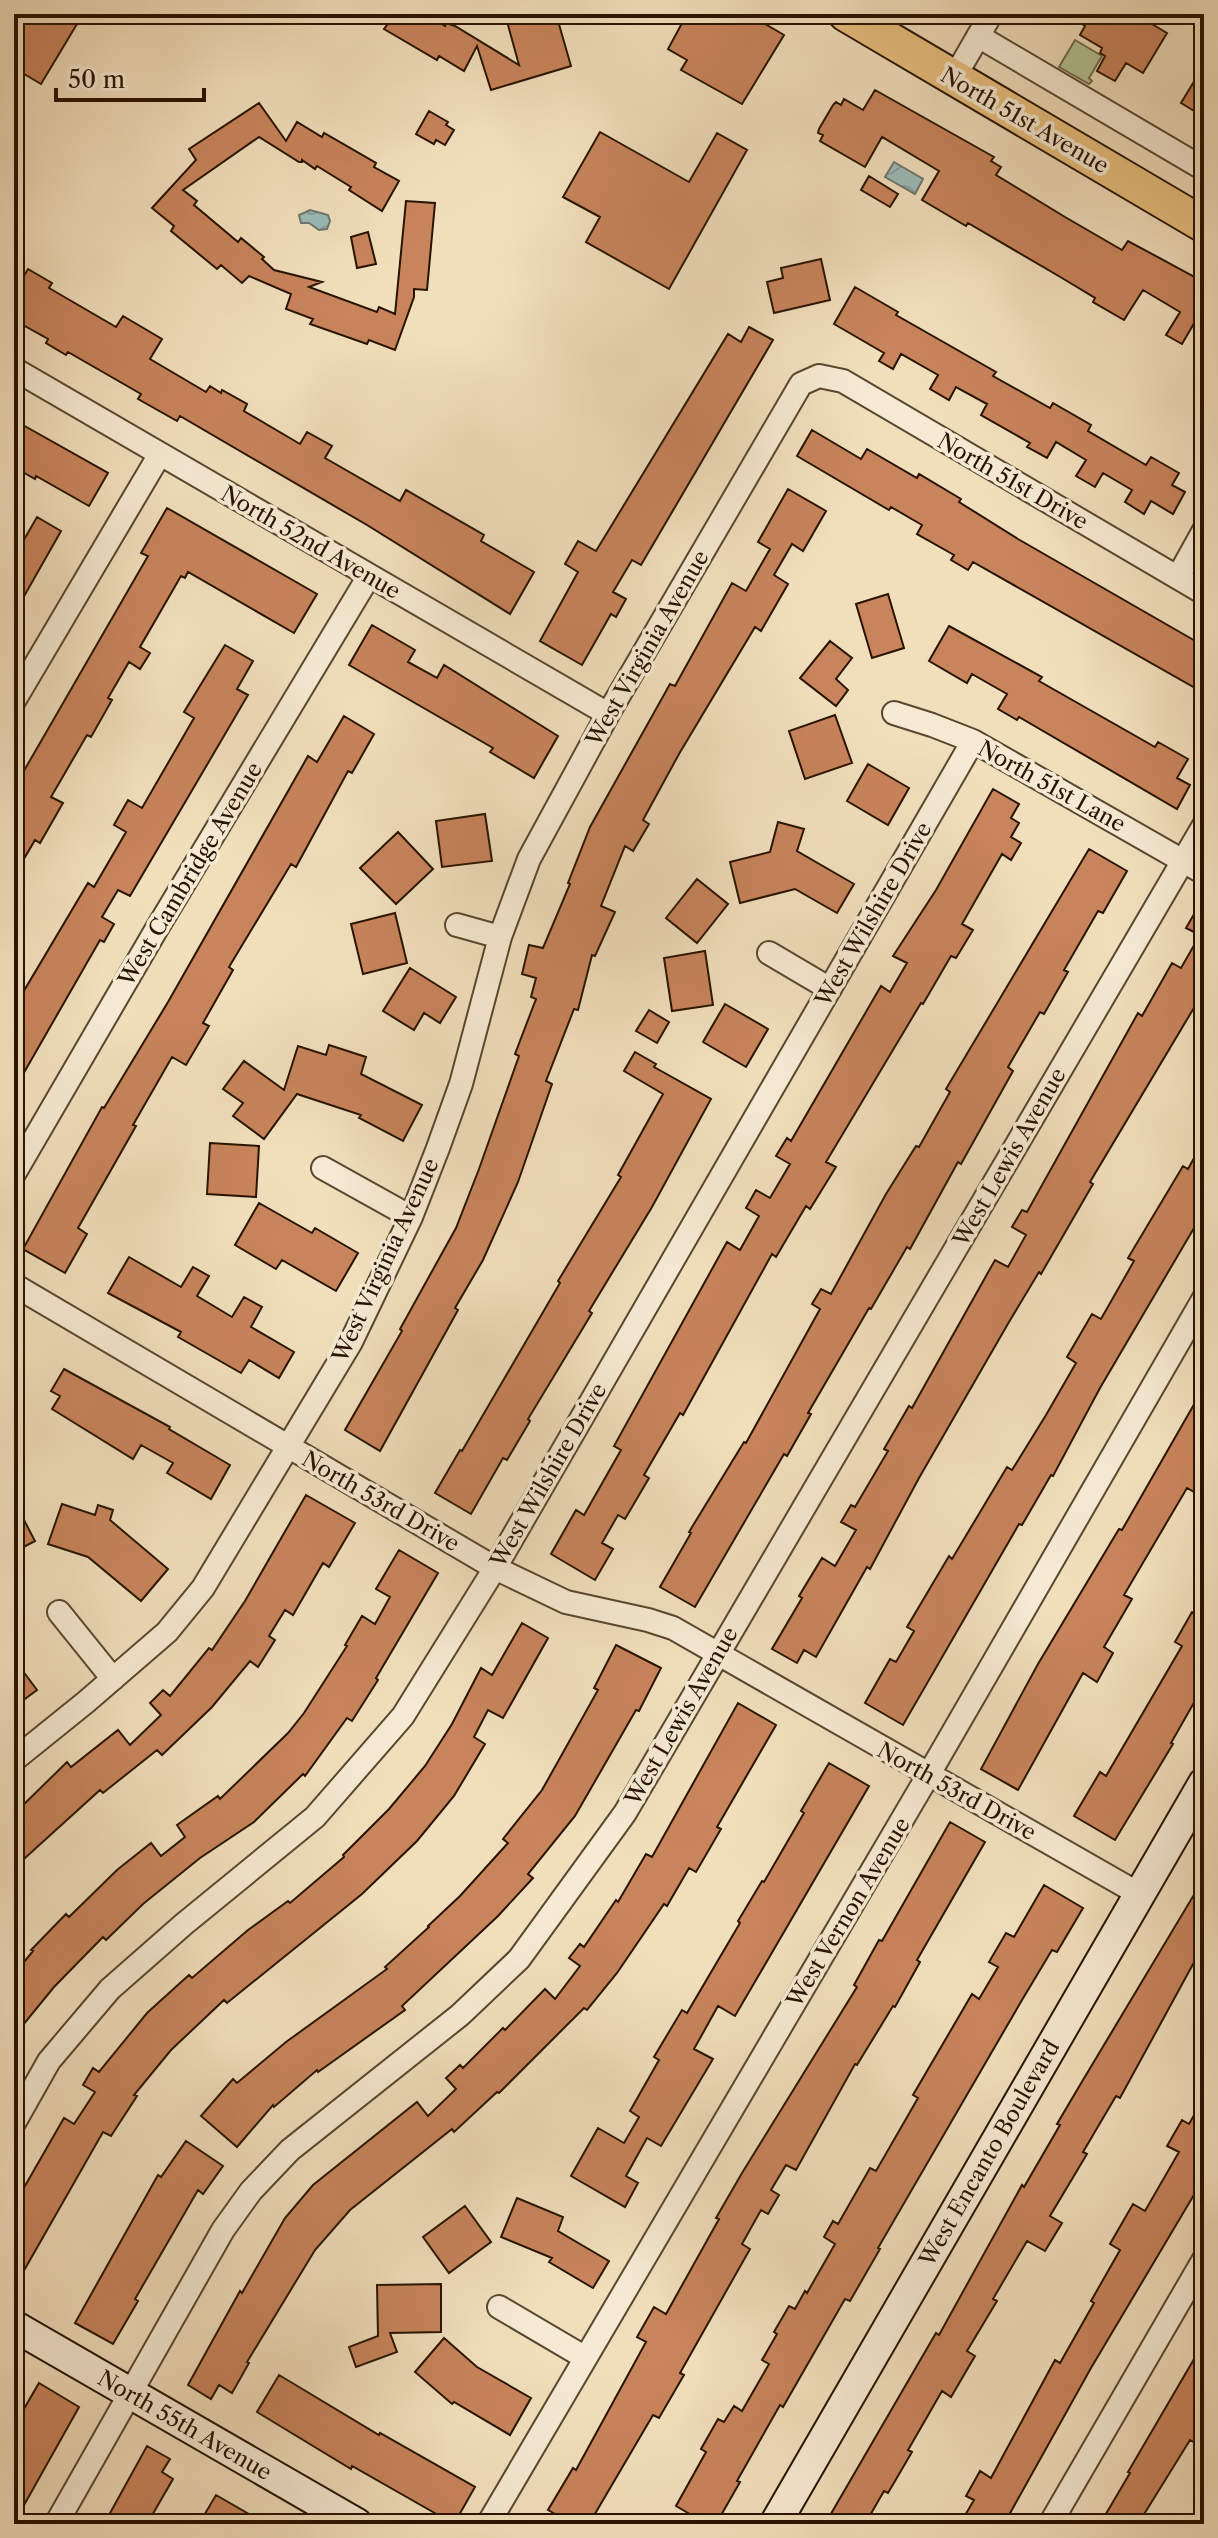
<svg xmlns="http://www.w3.org/2000/svg" width="1218" height="2538" font-family="'Libre Caslon Text',serif">
  <style>
    .green { fill: #b4c396; stroke: #6e6b4b; stroke-width: 2 }
    .water { fill: url(#water-waves); stroke: #6e786e; stroke-width: 2 }
    .building { fill: #c8845b; stroke: #281300; stroke-width: 2 }
    .lines { fill: none; stroke-linecap: round; stroke-linejoin: round }
    .street-casing { stroke: #5a462f; stroke-width: 26 }
    .secondary-casing { stroke: #281300; stroke-width: 34 }
    .primary-casing { stroke: #281300; stroke-width: 38 }
    .street { stroke: #f6ead3; stroke-width: 22 }
    .secondary { stroke: #f6ead3; stroke-width: 30 }
    .primary { stroke: #e8c07e; stroke-width: 34 }
    .labels { text-anchor: middle; stroke-width: 7; stroke-linejoin: round; paint-order: stroke }
    .street-label { font-size: 22px; fill: #281300; stroke: #f6ead3 }
  </style>
  <defs>
    <pattern id="water-waves" width="16" height="10" patternUnits="userSpaceOnUse" patternTransform="scale(2)"><rect width="16" height="10" fill="#9cbbb8"/><path d="M0 5q4-4 8 0t8 0" fill="none" stroke="#86a09c"/></pattern>
  </defs>
  <rect width="100%" height="100%" fill="#f1dfbc"/>
  <filter id="stains"><feTurbulence type="fractalNoise" baseFrequency=".0025" numOctaves="4"/><feColorMatrix values="0 0 0 0 .2 0 0 0 0 .09 0 0 0 0 .02 0 0 0 .5 -.17"/></filter>
  <radialGradient id="worn" r=".72"><stop offset=".6" stop-color="#630" stop-opacity="0"/><stop offset="1" stop-color="#630" stop-opacity=".3"/></radialGradient>
  <path class="green" d="M1075 40 1102 56 1089 78 1092 81 1089 84 1059 67Z"/>
  <path class="water" d="M894 162 923 179 915 194 885 177Z
    M310 210 328 215 330 221 327 229 319 230 309 223H301L299 215Z"/>
  <path class="building" d="M14 14H83L41 84 14 68Z
    M367 14H424L445 26 446 23 455 26 519 65 505 14H556L571 66 491 90 477 46 464 71 439 56 437 60 384 29 387 25Z
    M687 14H748L784 35 742 104 681 70 687 60 668 49Z
    M1066 14H1135L1167 33 1143 73 1126 63 1115 81 1097 71 1105 56 1100 53 1102 48 1080 35 1085 26Z
    M1204 65V117L1181 103Z
    M875 90 994 157 991 161 1001 167 996 175 1065 217 1122 250 1128 241 1204 282V325L1196 320 1182 344 1166 335 1180 312 1143 290 1124 320 1093 302 1095 298 1062 278 968 223 966 226 922 200 939 171 882 137 865 167 820 141 823 135 818 133 819 129 833 105 836 102 841 105 844 99 863 110Z
    M259 103 286 141 297 122 322 137 324 133 376 163 374 167 399 181 382 211 349 190 351 187 317 166 315 169 302 160V162H299L259 137 183 190 197 201 194 205 238 242 241 238 264 257 262 259 274 270 322 282 309 287 377 312 379 307 395 314 406 201 435 203 427 290 414 289V297L395 350 369 340 367 344 310 324 313 319 286 309 291 294 249 276 242 283 221 265 217 269 171 231 174 226 152 208 196 160 189 149Z
    M429 111 448 122 446 125 454 130 445 145 436 140 434 144 416 134Z
    M600 132 689 182 717 133 747 150 669 289 586 242 600 217 563 197Z
    M869 176 898 194 890 207 861 190Z
    M368 232 376 264 357 268 351 237Z
    M821 259 830 300 774 313 767 282 783 278 781 268Z
    M28 269 52 283 49 288 116 327 123 316 162 339 150 359 206 392 210 386 221 393 222 390 247 404 244 411 300 444 307 432 332 446 325 458 400 501 406 490 484 535 481 541 534 572 510 614 367 525 180 416 177 421 138 399 141 394 68 352 66 355 46 343 48 339 14 320V293Z
    M855 287 898 312 896 315 996 372 993 376 1050 408 1053 403 1091 425 1088 431 1146 465 1151 457 1179 473 1172 485 1185 492 1173 514 1151 501 1144 514 1125 502 1132 490 1103 473 1095 487 1076 476 1086 460 1056 442 1047 458 1027 447 1030 443 981 415 987 404 956 387 949 400 930 389 938 375 901 354 893 369 879 361 884 353 834 324Z
    M749 327 773 340 641 565 632 560 613 592 626 599 616 617 611 614 582 665 540 641 578 572 565 564 578 541 596 551 728 334 741 342Z
    M14 420 108 473 89 506 36 476 35 479 14 467Z
    M812 430 861 459 867 449 917 478 919 474 961 499 959 502 1018 539 1204 646V693L973 562 968 570 951 560 954 555 917 534 922 525 891 507 889 510 797 456Z
    M788 489 826 511 803 551 792 544 774 575 788 584 761 631 755 627 679 754 643 820 649 824 633 851 625 846 601 906 615 912 595 956 592 955 578 1010 574 1009 546 1081 552 1084 518 1182 483 1260 455 1308 458 1310 380 1451 345 1430 402 1331 400 1329 456 1228 479 1169 519 1056 515 1054 536 999 531 997 536 978 522 974 529 945 543 948 570 884 568 883 590 827 670 684 675 686 732 583 746 591 770 549 758 542Z
    M167 508 317 594 294 633 188 572 185 578 181 576 140 647 150 653 140 669 129 662 108 698 112 700 91 737 87 735 51 797 63 803 40 843 35 840 14 876V788L148 556 141 553Z
    M37 517 61 531 14 614V557Z
    M888 594 904 648 872 658 856 604Z
    M372 625 415 650 408 662 437 678 444 665 558 736 534 778 490 752 493 748 349 665Z
    M949 626 1042 677 1039 681 1155 747 1158 742 1188 759 1177 778 1190 785 1177 809 1019 717 1017 720 998 709 1007 694 972 674 967 683 929 661Z
    M830 641 852 658 836 679 848 690 836 706 800 678Z
    M225 645 253 661 237 689 248 695 130 896 118 890 102 917 114 924 104 942 100 940 14 1090V989L22 994 88 883 94 887 126 832 114 825 128 800 142 808 194 718 184 712Z
    M835 715 852 763 805 779 789 731Z
    M344 716 374 734 352 773 348 771 296 867 291 864 229 967 233 970 203 1023 209 1026 186 1065 172 1057 133 1125 136 1126 78 1228 87 1234 65 1273 23 1249 102 1107 104 1108 168 1002 308 756 317 762Z
    M868 764 909 788 888 825 847 801Z
    M993 789 1019 804 1011 818 1019 823 1011 837 1021 843 1011 860 1002 854 962 924 973 930 956 958 951 956 923 1004 921 1003 826 1162 836 1167 810 1209 806 1206 776 1257 772 1254 683 1415 680 1413 644 1475 649 1478 625 1519 618 1515 602 1543 613 1549 595 1580 551 1554 576 1510 584 1515 621 1450 614 1446 727 1242 740 1250 759 1216 746 1208 756 1190 770 1198 790 1164 776 1156 787 1138 791 1141 881 986 890 992 907 963 893 956 936 890Z
    M485 814 492 861 442 867 436 821Z
    M778 822 804 829 797 851 854 884 837 913 795 889 740 903 730 862 770 852Z
    M398 832 433 869 396 904 360 868Z
    M1089 849 1127 871 1103 913 1098 911 1064 970 1068 972 1044 1014 1040 1012 1008 1067 1013 1071 961 1164 958 1162 910 1249 907 1247 871 1309 869 1308 808 1413 811 1414 787 1456 784 1454 695 1607 660 1587 691 1533 689 1532 744 1442 746 1443 820 1309 812 1304 821 1289 831 1294 886 1194 916 1146 919 1147 950 1092 946 1089Z
    M697 879 728 904 697 943 666 918Z
    M1204 897V991L1090 1182 1093 1184 1041 1274 1039 1272 1009 1322 919 1478 870 1569 867 1567 816 1657 804 1650 797 1663 772 1649 802 1598 799 1596 822 1558 835 1566 856 1530 841 1522 851 1505 855 1507 888 1451 884 1449 909 1406 912 1408 995 1260 1008 1267 1026 1235 1012 1227 1022 1210 1027 1212 1138 1013 1142 1016 1172 963 1181 968 1200 935 1186 928Z
    M395 913 407 963 363 974 351 924Z
    M705 951 713 1005 672 1011 664 958Z
    M410 968 456 997 440 1023 424 1013 414 1030 383 1011Z
    M725 1004 768 1029 746 1067 703 1042Z
    M649 1010 669 1022 657 1043 636 1031Z
    M329 1045 366 1057 361 1074 422 1105 403 1141 359 1118 361 1115 297 1094 264 1139 233 1116 243 1103 223 1089 244 1061 284 1090 298 1046 326 1055Z
    M635 1052 656 1064 654 1067 711 1099 652 1207 589 1311 592 1313 528 1419 530 1421 507 1460 503 1458 471 1514 435 1493 460 1450 462 1451 560 1283 558 1281 621 1177 618 1175 663 1094 624 1071Z
    M1204 1140V1211L1100 1388 1053 1476 1051 1475 1022 1525 1019 1524 903 1725 865 1703 890 1659 896 1662 914 1631 907 1627 949 1556 952 1559 1007 1467 1012 1470 1046 1415 1076 1363 1067 1357 1092 1314 1101 1319 1134 1261 1128 1258 1183 1166 1188 1169Z
    M210 1143 259 1146 256 1197 207 1194Z
    M259 1203 312 1233 315 1228 358 1253 336 1291 282 1260 276 1269 235 1245Z
    M129 1257 181 1287 193 1267 209 1276 197 1296 232 1317 244 1297 262 1307 251 1327 294 1352 279 1378 249 1360 241 1373 178 1337 181 1332 108 1293Z
    M64 1369 170 1427 169 1429 230 1465 211 1499 167 1473 173 1463 141 1445 133 1459 52 1409 60 1396 51 1391Z
    M1204 1387V1475L1194 1492 1187 1488 1124 1595 1132 1599 1104 1647 1113 1653 1097 1682 1083 1673 1018 1790 981 1769 1038 1664 1119 1529 1122 1530Z
    M306 1495 355 1523 329 1567 323 1563 293 1615 285 1610 269 1636 275 1640 258 1667 250 1661 212 1707 162 1755 157 1750 103 1793 100 1790 14 1868V1814L67 1762 71 1767 118 1730 130 1745 161 1715 150 1703 163 1690 170 1696 209 1648 212 1650 245 1601Z
    M14 1501 35 1541 14 1552Z
    M62 1504 95 1515 98 1505 113 1510 110 1520 168 1569 141 1601 88 1557 48 1544Z
    M399 1550 438 1573 376 1678 378 1680 352 1721 347 1718 305 1776 303 1774 254 1822 200 1858 143 1904 106 1940 103 1937 54 1987 14 2036V1974L33 1951 31 1950 66 1914 69 1917 117 1870 151 1843 161 1856 185 1837 177 1825 218 1796 220 1799 288 1733 304 1713 347 1646 345 1645 362 1616 375 1624 390 1597 376 1589Z
    M1192 1612 1204 1619V1685L1171 1743 1173 1744 1115 1840 1074 1816 1100 1772 1106 1776 1182 1646 1175 1642Z
    M522 1623 548 1638 503 1718 488 1710 474 1737 485 1744 454 1796 417 1841 362 1894 227 2003 224 2000 171 2050 134 2095 137 2096 111 2136 103 2132 14 2288V2205L64 2118 74 2124 95 2092 83 2085 93 2068 99 2072 147 2013 189 1975 192 1978 248 1930 288 1901 290 1903 344 1857 343 1855 389 1809 425 1766 452 1724 481 1668 492 1675Z
    M616 1645 661 1668 639 1711 636 1710 575 1816 528 1874 533 1878 498 1916 402 2006 405 2010 318 2072 317 2070 274 2107 273 2105 237 2147 201 2116 233 2079 237 2083 286 2042 387 1969 385 1967 429 1927 428 1926 460 1896 508 1843 503 1839 542 1790 598 1690 594 1688Z
    M14 1659 37 1690 14 1707Z
    M738 1703 776 1725 717 1827 721 1829 696 1872 689 1868 667 1906 664 1904 617 1973 587 2010 584 2008 499 2093 497 2092 454 2132 452 2129 350 2210 315 2250 247 2362 249 2363 232 2393 219 2385 211 2399 188 2385 240 2291 242 2293 285 2218 313 2185 417 2102 428 2116 456 2089 446 2078 460 2065 463 2068 503 2028 505 2030 545 1989 555 1999 580 1966 569 1958 580 1944 584 1947 616 1900 618 1902 646 1854 652 1857Z
    M829 1763 869 1786 735 2016 718 2006 694 2049 713 2059 661 2146 647 2138 626 2176 638 2183 625 2207 571 2176 598 2128 624 2143 639 2117 630 2111 659 2060 654 2057 682 2010 687 2013 740 1923 738 1921 762 1881 764 1882 804 1813 801 1811Z
    M950 1822 985 1842 917 1960 920 1962 895 2007 893 2006 857 2065 855 2064 796 2170 786 2165 771 2190 779 2195 768 2214 761 2210 742 2244 750 2249 680 2373 684 2375 659 2418 653 2415 589 2524H573L548 2510 573 2468 576 2470 646 2342 637 2337 654 2307 666 2314 719 2219 716 2218 742 2173 857 1987 854 1985 879 1940 882 1941Z
    M1204 1878V1944L1120 2098 1116 2096 1083 2152 1087 2154 1050 2216 1062 2223 1045 2251 1027 2241 993 2299 997 2301 967 2351 975 2356 951 2397 942 2391 908 2450 912 2452 888 2493 884 2491 865 2524H825L936 2333 939 2335 1022 2185 1024 2187 1060 2125 1057 2124 1080 2085Z
    M1044 1885 1083 1908 1057 1952 1052 1950 1022 2000 878 2248 880 2249 850 2301 845 2299 783 2407 780 2405 737 2481 740 2482 716 2524H707L676 2506 706 2452 701 2449 718 2419 724 2422 734 2406 742 2411 769 2364 762 2360 777 2334 774 2332 789 2306 795 2309 805 2291 807 2293 835 2244 824 2237 833 2221 838 2224 870 2168 876 2171 918 2098 913 2095 972 1994 979 1999 998 1967 989 1962 1006 1933 1014 1937Z
    M1204 2098V2178L1091 2368 1004 2524H960L974 2500 966 2496 980 2471 991 2478 1055 2360 1060 2363 1094 2303 1091 2301 1120 2250 1110 2244 1133 2204 1145 2211 1179 2152 1167 2146 1182 2120 1189 2124Z
    M186 2141 223 2166 203 2194 198 2190 135 2299 138 2301 113 2344 75 2323 158 2175 161 2177Z
    M517 2198 563 2217 558 2231 609 2261 593 2288 549 2262 552 2258 501 2237Z
    M465 2206 491 2242 449 2273 423 2237Z
    M441 2284V2332L390 2333 397 2352 356 2367 349 2347 378 2336 377 2285Z
    M444 2338 477 2367 531 2398 510 2435 454 2402 452 2404 415 2372Z
    M1204 2342V2431L1197 2444 1190 2440 1138 2524H1100L1130 2473 1128 2472Z
    M279 2375 379 2435 380 2433 475 2487 454 2524 352 2466 351 2469 257 2412Z
    M39 2383 79 2407 14 2523V2444L21 2432 14 2426Z
    M147 2446 170 2459 162 2472 173 2479 147 2524H104Z
    M216 2495 266 2524H199Z"/>
  <g class="lines">
    <defs>
      <path id="street" d="M978 36 1204 169
        M954 78 991 14
        M14 369 608 714
        M1178 577 1204 530
        M14 701 160 454
        M894 713 932 725 973 741 1204 873
        M457 925 500 937
        M769 953 830 989
        M323 1168 411 1217
        M14 1174 156 930 369 576
        M14 1285 495 1568 566 1602 648 1620 673 1628 1139 1894
        M59 1612 113 1679
        M14 1760 86 1702 167 1632 203 1588 351 1342 411 1217 438 1148 461 1084 500 937 529 859 608 714 801 384 819 376 843 381 1204 593
        M14 2123 49 2061 110 1989 184 1924 315 1817 403 1716 495 1568 973 741
        M499 2307 584 2357
        M56 2524 223 2230 251 2191 290 2150 460 2015 519 1959 625 1813 1204 825
        M488 2524 929 1774 1204 1298
        M1050 2524 1204 2259"/>
      <path id="secondary" d="M14 2326 357 2524
        M775 2524 1204 1783"/>
      <path id="primary" d="M846 14 1204 225"/>
    </defs>
    <use href="#street" class="street-casing"/>
    <use href="#secondary" class="secondary-casing"/>
    <use href="#primary" class="primary-casing"/>
    <use href="#street" class="street"/>
    <use href="#secondary" class="secondary"/>
    <use href="#primary" class="primary"/>
  </g>
  <g class="labels">
    <g class="street-label">
      <text transform="translate(1025 120) rotate(30)" y="8">North 51st Avenue</text>
      <text transform="translate(1013 481) rotate(30)" y="8">North 51st Drive</text>
      <text transform="translate(311 542) rotate(30)" y="8">North 52nd Avenue</text>
      <text transform="translate(647 648) rotate(-60)" y="8">West Virginia Avenue</text>
      <text transform="translate(1052 786) rotate(29)" y="8">North 51st Lane</text>
      <text transform="translate(190 874) rotate(-59)" y="8">West Cambridge Avenue</text>
      <text transform="translate(873 914) rotate(-60)" y="8">West Wilshire Drive</text>
      <text transform="translate(1009 1157) rotate(-60)" y="8">West Lewis Avenue</text>
      <text transform="translate(385 1260) rotate(-65)" y="8">West Virginia Avenue</text>
      <text transform="translate(548 1475) rotate(-60)" y="8">West Wilshire Drive</text>
      <text transform="translate(381 1501) rotate(30)" y="8">North 53rd Drive</text>
      <text transform="translate(681 1716) rotate(-60)" y="8">West Lewis Avenue</text>
      <text transform="translate(957 1791) rotate(29)" y="8">North 53rd Drive</text>
      <text transform="translate(848 1912) rotate(-59)" y="8">West Vernon Avenue</text>
      <text transform="translate(989 2153) rotate(-60)" y="8">West Encanto Boulevard</text>
      <text transform="translate(185 2425) rotate(30)" y="8">North 55th Avenue</text>
    </g>
  </g>
  <rect width="1218" height="2538" fill="none" stroke="#f1dfbc" stroke-width="48"/>
  <rect x="16" y="16" width="1186" height="2506" fill="none" stroke="#281300" stroke-width="4"/>
  <rect x="24" y="24" width="1170" height="2490" fill="none" stroke="#281300" stroke-width="2"/>
  <path d="M56 88v12h148v-12" fill="none" stroke="#281300" stroke-width="4"/>
  <text x="68" y="88" font-size="24" fill="#281300" stroke="#f6ead3" stroke-width="6" paint-order="stroke">50 m</text>
  <rect width="100%" height="100%" filter="url(#stains)"/>
  <rect width="100%" height="100%" fill="url(#worn)"/>
</svg>
